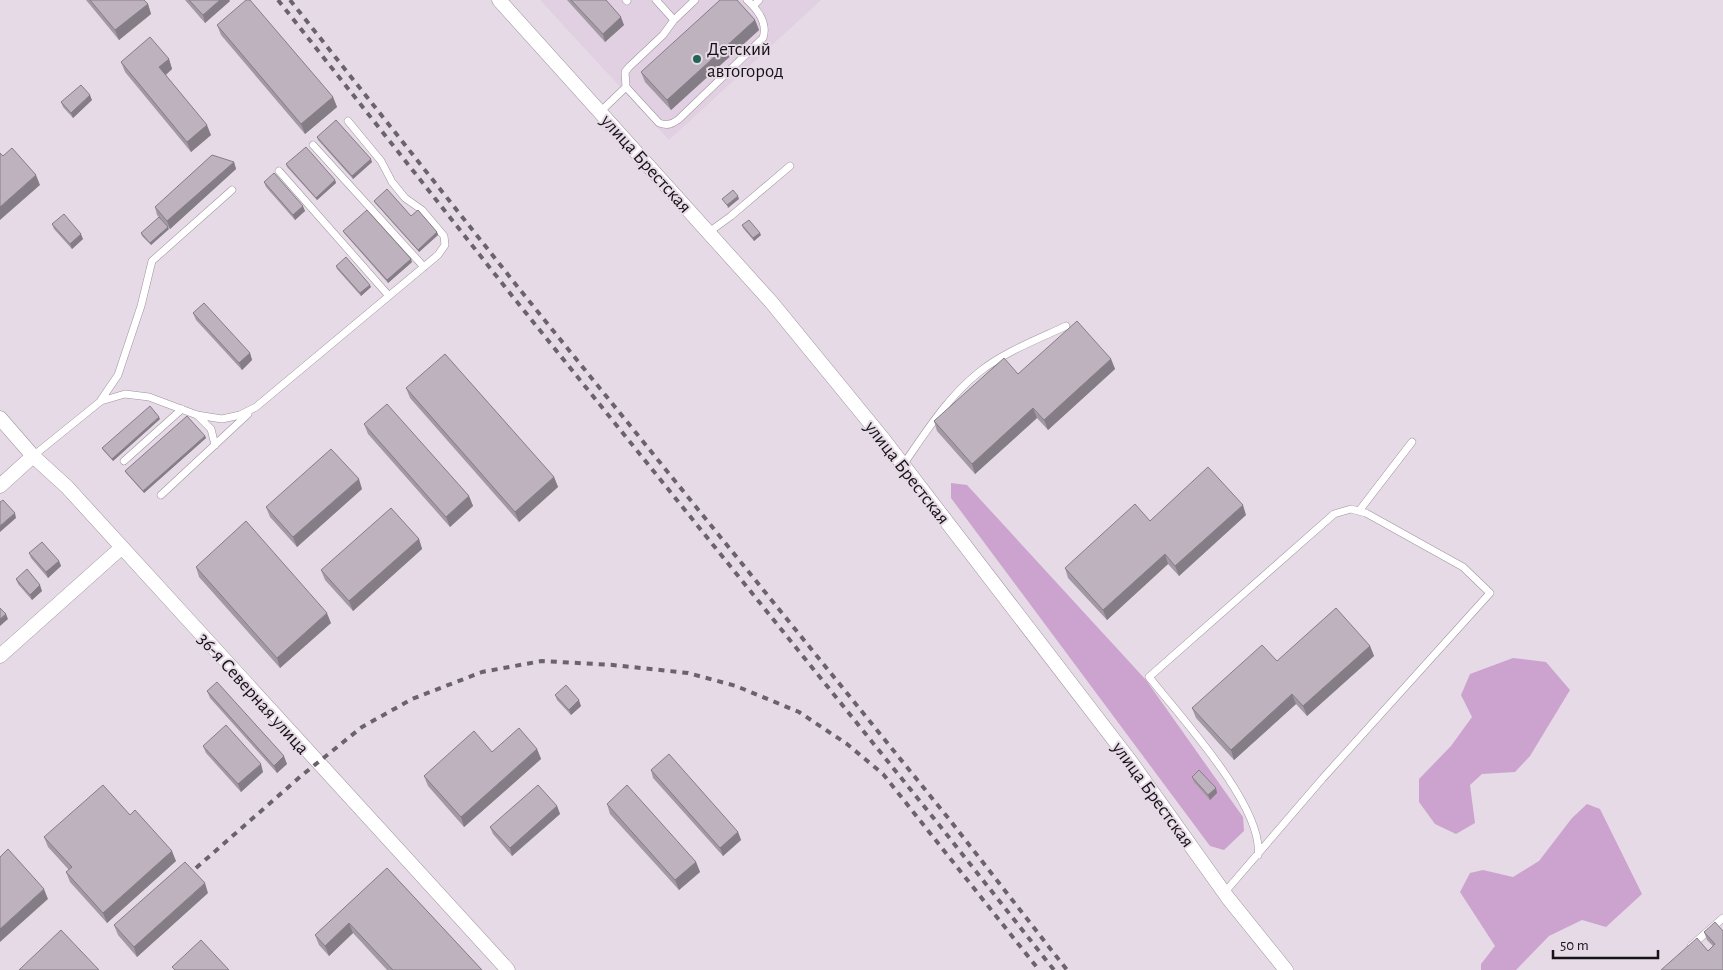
<svg xmlns="http://www.w3.org/2000/svg" width="1723" height="970" font-family="'Alegreya Sans',sans-serif">
  <style>
    .built { fill: #e1cfe2 }
    .green { fill: #cca3ce }
    .lines { fill: none; stroke-linecap: round; stroke-linejoin: round }
    .service-casing { stroke: #9e939e; stroke-width: 8 }
    .minor-casing { stroke: #9e939e; stroke-width: 15 }
    .service { stroke: #fff; stroke-width: 7 }
    .minor { stroke: #fff; stroke-width: 14 }
    .rail { stroke: #6a636b; stroke-width: 4; stroke-dasharray: 6 6; stroke-linecap: butt }
    .wall { fill: #a399a4 }
    .shaded-wall { fill: #857d86 }
    .building { fill: #beb2bf; stroke: #857d86 }
    .poi-dot { fill: #226555; stroke: #e6dae6; stroke-width: 2 }
    .labels { text-anchor: middle; stroke-width: 4; stroke-linejoin: round; paint-order: stroke }
    .poi-label { font-size: 19px; fill: #161217; stroke: #e6dae6; text-anchor: start }
    .street-label { font-size: 19px; fill: #161217; stroke: #e6dae6 }
  </style>
  <rect width="100%" height="100%" fill="#e6dae6"/>
  <path class="built" d="M540 0H821L669 140Z"/>
  <path class="green" d="M951 483 967 485 1146 680 1243 817 1244 831 1224 850 1210 846 951 498Z
    M1513 658 1546 662 1570 690 1530 756 1515 772 1482 774 1470 785 1475 823 1456 834 1435 824 1419 802V779L1451 746 1472 717 1461 695 1470 674Z
    M1587 804 1600 809 1642 894 1606 927 1582 920 1549 936 1516 970H1481V964L1495 946 1460 892 1470 873 1483 870 1513 877 1539 861 1572 818Z"/>
  <g class="lines">
    <defs>
      <path id="service" d="M626 0 627 1
        M656 0 674 20
        M695 0 674 20 663 35 629 67 625 72 626 87 659 123C668 126 672 124 679 119L763 38C768 23 758 10 747 0
        M753 6 759 0
        M601 111 626 87
        M313 145 424 267
        M279 171 389 296
        M709 232 731 216 790 166
        M101 400 118 375 141 306 152 261 232 190
        M197 415 211 429 215 445
        M33 456 101 401 125 394 149 397 197 415 222 419 240 415 256 407 438 255 445 245 444 236 422 210 405 198 392 182 381 161 348 121
        M124 461 182 409
        M903 465C926 432 947 398 978 373 1004 352 1036 340 1066 326
        M161 495 248 414
        M1359 511 1412 442
        M1225 892 1323 778 1490 593 1463 567 1366 513 1351 509 1334 514 1149 677C1179 715 1264 807 1258 855
        M1691 946 1723 918"/>
      <path id="minor" d="M499 0 772 303 884 440 1131 762 1228 898 1286 970
        M0 418 33 456 67 487 508 970
        M0 486 33 456
        M0 656 121 548"/>
    </defs>
    <use href="#service" class="service-casing"/>
    <use href="#minor" class="minor-casing"/>
    <use href="#service" class="service"/>
    <use href="#minor" class="minor"/>
    <path class="rail" d="M278 0 513 297 940 826 1054 970
      M290 0 521 291 949 819 1067 970
      M196 868 301 776 362 727 412 699 482 672 542 661 613 665 688 673 736 686 799 712 847 744 883 774 1039 970"/>
  </g>
  <path class="wall" d="M86 0H144L148 4 151 14 119 40Z
    M185 0H229L230 1 205 23Z
    M567 0H606L624 25 605 42Z
    M755 20 759 30 671 110 645 82 641 72Z
    M217 25 333 97 337 107 305 134 221 35Z
    M169 59 172 69 166 75 211 135 191 152 125 72 121 62Z
    M92 100 73 118 63 107 61 102Z
    M317 137 372 162 353 179 318 140Z
    M234 162 236 169 170 229 157 215 155 207Z
    M286 164 335 180 336 183 317 200 287 167Z
    M264 182 305 211 295 220 266 187Z
    M374 201 411 216 437 232 438 235 419 252 375 203Z
    M52 224 83 239 72 249 54 229Z
    M742 225 761 235 754 241 743 228Z
    M169 229 151 245 142 236 141 233Z
    M343 231 412 262 388 283 344 233Z
    M336 266 371 287 361 296 337 269Z
    M193 313 250 353 252 360 242 370 196 320Z
    M1111 359 1115 369 1048 430 1037 418 975 474 937 431 934 421 1018 374Z
    M406 388 554 477 558 487 519 522 410 398Z
    M160 419 113 461 103 450 102 448Z
    M364 424 469 496 473 506 450 527 368 434Z
    M205 436 206 438 144 493 126 473 125 471Z
    M362 489 297 547 270 517 266 507Z
    M1246 515 1179 576 1168 564 1107 620 1068 578 1065 568 1150 521Z
    M419 539 422 549 353 611 325 580 321 570Z
    M29 553 59 561 61 566 48 578 31 558Z
    M196 567 331 623 280 668 199 577Z
    M16 579 42 591 32 600 18 584Z
    M1370 646 1374 656 1307 716 1296 704 1234 760 1196 718 1192 708 1277 661Z
    M207 691 287 764 277 773 210 698Z
    M555 695 581 706 571 715 557 700Z
    M203 746 263 772 241 792 206 753Z
    M537 749 541 759 464 827 428 786 424 776 492 752Z
    M651 770 738 832 741 840 723 856 653 778Z
    M1192 777 1216 788 1217 793 1210 800 1194 782Z
    M607 804 696 862 700 872 679 890 610 814Z
    M557 806 560 814 512 856 493 834 490 827Z
    M130 815 176 861 107 923 70 882 66 872 69 870 48 847 44 837Z
    M387 868 482 970H387L353 933 329 956 319 945 315 935Z
    M208 893 137 957 118 935 114 925Z
    M1723 931V970L1708 951 1713 946 1707 940 1704 932Z"/>
  <path class="shaded-wall" d="M220 0H229L230 1 205 23 203 15Z
    M148 4 151 14 119 40 115 30Z
    M621 17 624 25 605 42 603 34Z
    M755 20 759 30 671 110 667 100Z
    M169 59 172 69 163 77 159 67Z
    M90 95 92 100 73 118 71 113Z
    M333 97 337 107 305 134 301 124Z
    M207 125 211 135 191 152 187 142Z
    M371 159 372 162 353 179 352 176Z
    M234 162 236 169 170 229 167 221Z
    M36 175 40 185 0 220V207Z
    M335 180 336 183 317 200 316 198Z
    M738 196 739 199 728 208 727 205Z
    M303 206 305 211 295 220 293 215Z
    M168 227 169 229 151 245 150 243Z
    M437 232 438 235 419 252 418 250Z
    M760 233 761 235 754 241 753 238Z
    M81 234 83 239 72 249 70 244Z
    M411 259 412 262 388 283 387 280Z
    M370 285 371 287 361 296 360 293Z
    M250 353 252 360 242 370 239 363Z
    M1111 359 1115 369 1048 430 1044 420Z
    M1033 408 1037 418 975 474 972 464Z
    M159 417 160 419 113 461 112 459Z
    M205 436 206 438 144 493 143 491Z
    M554 477 558 487 519 522 515 512Z
    M359 479 362 489 297 547 293 537Z
    M469 496 473 506 450 527 446 517Z
    M1243 505 1246 515 1179 576 1175 566Z
    M15 513 16 518 0 532V526Z
    M419 539 422 549 353 611 349 601Z
    M1165 554 1168 564 1107 620 1103 610Z
    M59 561 61 566 48 578 46 572Z
    M40 585 42 591 32 600 30 595Z
    M327 613 331 623 280 668 277 658Z
    M6 614 8 619 0 626V619Z
    M1370 646 1374 656 1307 716 1303 706Z
    M1292 694 1296 704 1234 760 1231 750Z
    M579 700 581 706 571 715 569 710Z
    M537 749 541 759 464 827 461 817Z
    M284 756 287 764 277 773 274 766Z
    M261 764 263 772 241 792 238 784Z
    M1216 788 1217 793 1210 800 1208 795Z
    M557 806 560 814 512 856 510 848Z
    M738 832 741 840 723 856 720 848Z
    M172 851 176 861 107 923 103 913Z
    M696 862 700 872 679 890 675 880Z
    M205 883 208 893 137 957 134 947Z
    M44 889 48 899 0 942V929Z
    M349 923 353 933 329 956 325 946Z"/>
  <path class="building" d="M90 0H144L148 4 115 30Z
    M189 0H220L203 15Z
    M246 0H250L333 97 301 124 217 25Z
    M571 0H606L621 17 603 34Z
    M720 0H737L755 20 667 100 641 72Z
    M150 37 169 59 159 67 207 125 187 142 121 62Z
    M81 85 90 95 71 113 61 102Z
    M336 120 371 159 352 176 317 137Z
    M306 147 335 180 316 198 286 164Z
    M12 148 36 175 0 207V153L3 156Z
    M212 155 234 162 167 221 155 207Z
    M274 173 303 206 293 215 264 182Z
    M387 189 411 216 418 210 437 232 418 250 374 201Z
    M733 190 738 196 727 205 722 199Z
    M367 210 411 259 387 280 343 231Z
    M64 214 81 234 70 244 52 224Z
    M159 217 168 227 150 243 141 233Z
    M749 220 760 233 753 238 742 225Z
    M346 257 370 285 360 293 336 266Z
    M204 303 250 353 239 363 193 313Z
    M1077 321 1111 359 1044 420 1033 408 972 464 934 421 1004 358 1018 374Z
    M445 354 554 477 515 512 406 388Z
    M387 404 469 496 446 517 364 424Z
    M150 406 159 417 112 459 102 448Z
    M187 416 205 436 143 491 125 471Z
    M331 449 359 479 293 537 266 507Z
    M1208 467 1243 505 1175 566 1165 554 1103 610 1065 568 1135 504 1150 521Z
    M3 500 15 513 0 526V502Z
    M391 508 419 539 349 601 321 570Z
    M246 521 327 613 277 658 196 567Z
    M42 542 59 561 46 572 29 553Z
    M27 569 40 585 30 595 16 579Z
    M0 608 6 614 0 619Z
    M1336 608 1370 646 1303 706 1292 694 1231 750 1192 708 1262 645 1277 661Z
    M217 682 284 756 274 766 207 691Z
    M566 685 579 700 569 710 555 695Z
    M226 725 261 764 238 784 203 746Z
    M519 728 537 749 461 817 424 776 474 731 492 752Z
    M669 754 738 832 720 848 651 770Z
    M1199 770 1216 788 1208 795 1192 777Z
    M103 785 130 815 135 810 172 851 103 913 66 872 72 867 44 837Z
    M538 785 557 806 510 848 490 827Z
    M627 785 696 862 675 880 607 804Z
    M8 849 44 889 0 929V857Z
    M185 862 205 883 134 947 114 925Z
    M387 868 482 970H393L349 923 325 946 315 935Z
    M1715 922 1723 931V970H1661L1697 938 1708 951 1715 944 1704 932Z
    M61 930 99 970H19Z
    M201 940 229 970H175L172 967Z"/>
  <circle class="poi-dot" cx="697" cy="59" r="5"/>
  <g class="labels">
    <g class="poi-label">
      <text x="707" y="55">Детский<tspan x="707" dy="22">автогород</tspan></text>
    </g>
    <g class="street-label">
      <text transform="translate(647 163) rotate(48)" y="7">улица Брестская</text>
      <text transform="translate(908 472) rotate(52)" y="7">улица Брестская</text>
      <text transform="translate(254 693) rotate(48)" y="7">36-я Северная улица</text>
      <text transform="translate(1154 794) rotate(54)" y="7">улица Брестская</text>
    </g>
  </g>
  <path d="M1553 950v8h105v-8" fill="none" stroke="#161217" stroke-width="2.5"/>
  <text x="1560" y="950" font-size="15" fill="#161217" stroke="#e6dae6" stroke-width="4" paint-order="stroke">50 m</text>
</svg>
